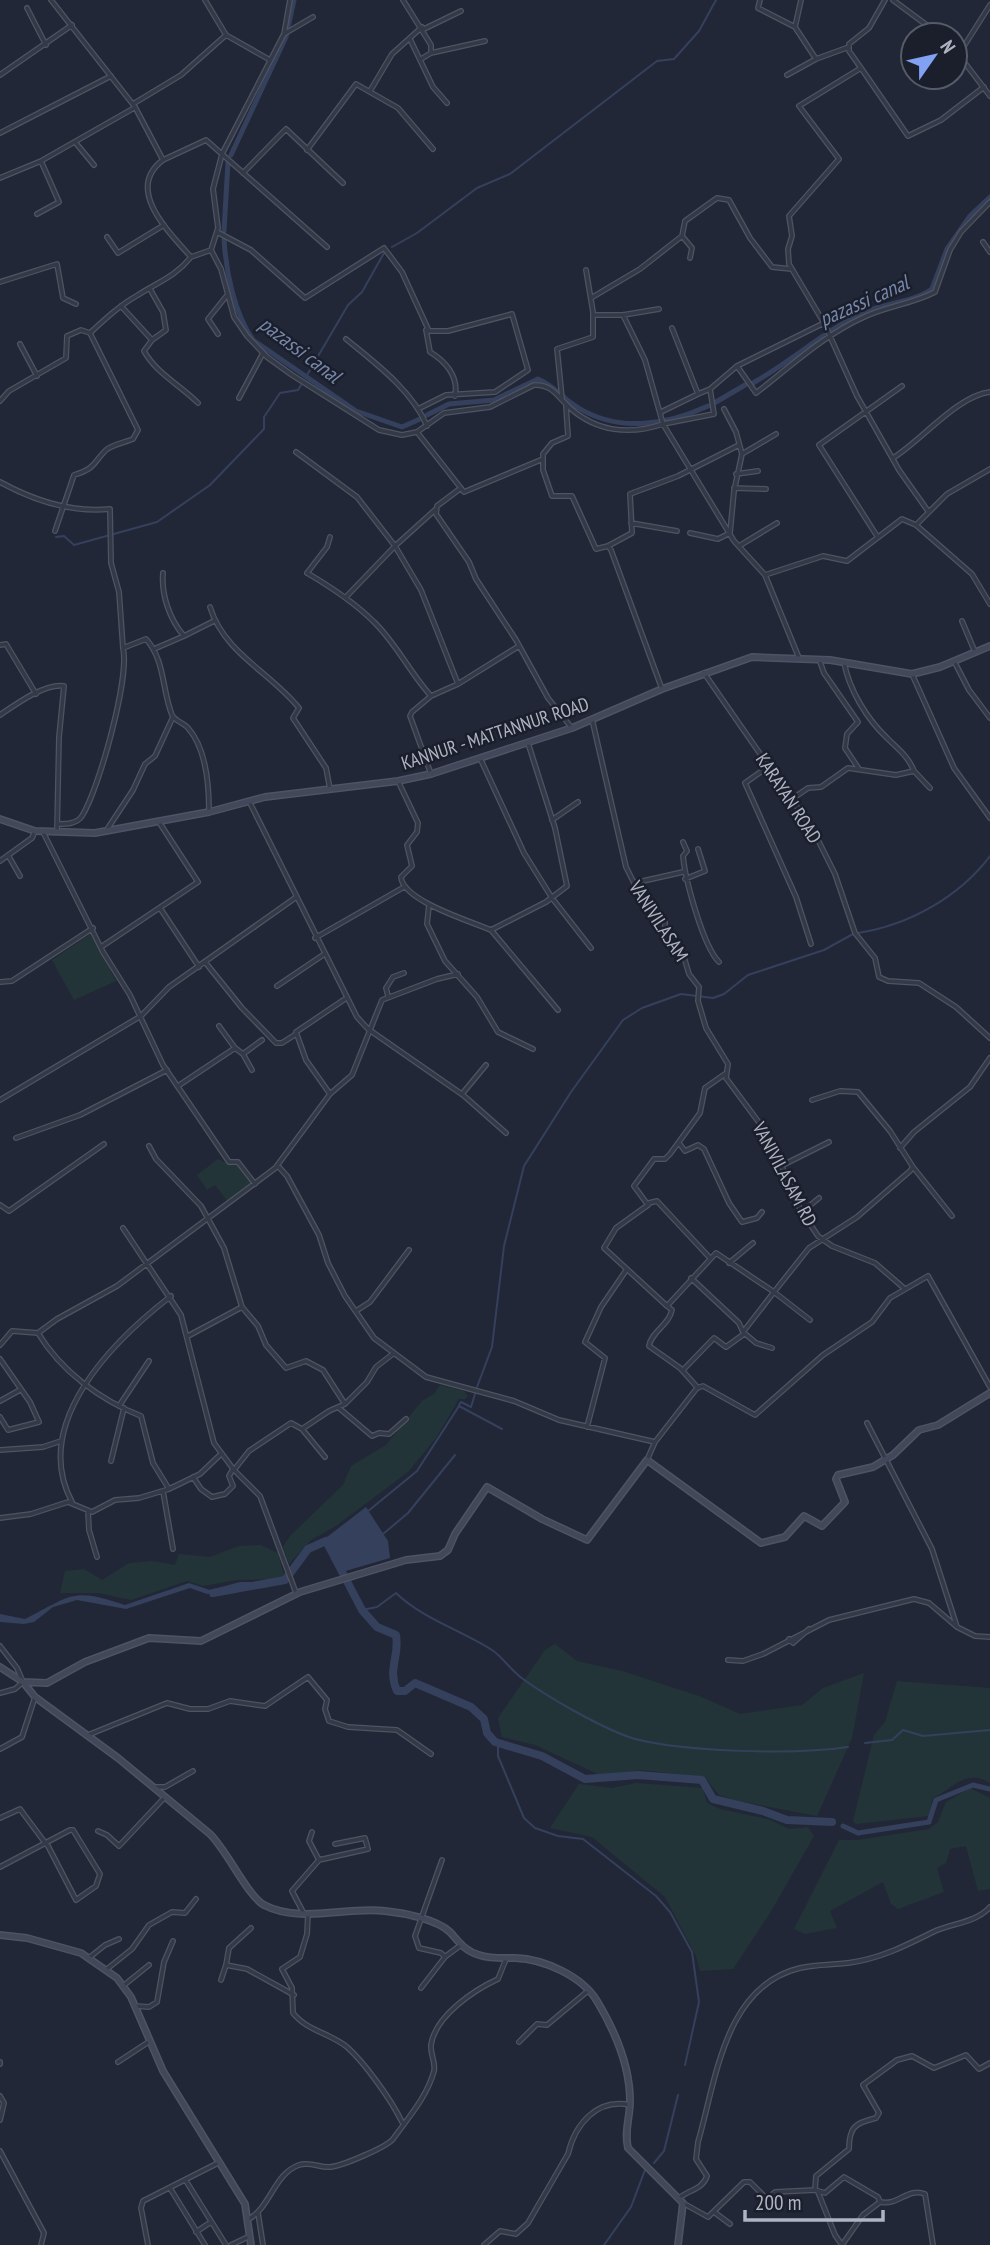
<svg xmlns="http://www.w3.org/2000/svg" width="990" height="2245" font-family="'PT Sans Narrow',sans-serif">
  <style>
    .green { fill: #233438 }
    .water { fill: #35405d }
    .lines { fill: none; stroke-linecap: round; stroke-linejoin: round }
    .stream { stroke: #35405d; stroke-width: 2 }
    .canal { stroke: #35405d; stroke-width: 5 }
    .river { stroke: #35405d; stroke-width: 8 }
    .street-casing { stroke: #4e5461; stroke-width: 6 }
    .secondary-casing { stroke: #4e5461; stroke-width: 8 }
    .street { stroke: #343947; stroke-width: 3.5 }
    .secondary { stroke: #424859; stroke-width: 5 }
    .labels { text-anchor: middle; stroke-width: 5; stroke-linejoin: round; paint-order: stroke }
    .street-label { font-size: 19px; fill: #aeb4c3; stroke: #1a1f2b }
    .water-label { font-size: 21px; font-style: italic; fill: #7787ab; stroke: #1a1f2b }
  </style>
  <rect width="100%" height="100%" fill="#212736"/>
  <path class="green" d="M92 933 116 981 74 1000 52 960Z
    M218 1159 230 1165 237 1163 252 1182 228 1202 215 1185 207 1190 197 1175Z
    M440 1385 464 1391 468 1396 465 1399H459L436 1438 408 1472 336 1526 311 1540 289 1564 283 1547 290 1536 343 1485 351 1466 386 1445 422 1401 434 1394Z
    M260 1545 278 1553 284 1575 280 1579 236 1580 203 1586 187 1581 131 1600 99 1593H60L65 1571 84 1569 102 1580 129 1563 152 1561 175 1565 179 1554 210 1557 239 1546Z
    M555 1644 577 1661 622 1671 699 1696 740 1714 802 1705 823 1688 864 1673 852 1738 817 1816 734 1800 719 1795 705 1777 640 1770 604 1777 535 1745 502 1737 498 1718 545 1650Z
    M897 1681 990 1688V1783C966 1768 955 1787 933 1798L929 1816 856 1824 853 1821 874 1735 885 1722Z
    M636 1783 703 1788 707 1803 720 1809 768 1819 789 1829 808 1827 814 1836 770 1913 733 1969 700 1971 696 1956 665 1897 592 1837 550 1828 579 1784 612 1788Z
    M970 1788 990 1798V1889L978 1891 966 1846 950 1849 946 1863 937 1868 944 1892 898 1909 891 1904 883 1882 830 1911 837 1928 805 1934 794 1929 839 1840H858L929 1829 938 1822 946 1802Z"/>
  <path class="water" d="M366 1507 388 1541 390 1558 342 1572 327 1537Z
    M240 1582H251L255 1588 207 1594 190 1588 126 1609 77 1600 53 1607 34 1622 24 1624 0 1622V1614L25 1619C72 1595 72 1587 125 1605L189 1583 210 1590Z"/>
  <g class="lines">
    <path class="stream" d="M392 247 417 233 477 188 510 174 657 61 674 59 699 31 716 0
      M307 375 348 305 362 292 384 253
      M56 537 64 536 74 545 157 522 210 485 264 429V417L280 393 298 390 301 385
      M858 933C909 925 959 897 990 856
      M477 1387 492 1347 504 1246 524 1166 571 1092 623 1020 642 1008 681 994 713 998 724 994 748 975 824 950 853 934
      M459 1405 461 1402 471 1407 475 1394
      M459 1406 502 1429
      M367 1512 417 1471 459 1406
      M383 1534 408 1513 455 1455
      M362 1610 377 1607 396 1593C423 1619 461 1630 492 1650 503 1657 511 1671 523 1679 549 1698 605 1730 635 1739 688 1752 794 1755 848 1747
      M498 1742V1756L524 1818 535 1828 558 1836 583 1839 656 1896 670 1912 692 1952 699 2002 685 2065
      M865 1743 892 1740 903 1730 923 1736 990 1730
      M654 2163 664 2151 678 2095
      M604 2245 631 2207 645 2170"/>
    <path class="canal" d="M231 155 286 37 294 0
      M224 231 228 162
      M224 239C226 272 234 313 253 340L356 411 402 427 420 419
      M753 383C790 362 820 335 857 315 881 303 910 304 932 289L947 249 970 216 990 197
      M716 402 745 385
      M427 415 449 404 494 400 538 379C555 386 562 398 577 407 618 433 667 425 708 406
      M843 1826 858 1833 929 1822 936 1800 973 1785 990 1789"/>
    <path class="river" d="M213 1593 285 1580 308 1549 326 1541 362 1610 377 1627 396 1635C400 1657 387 1668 397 1691H405L415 1683 471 1707 484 1719 487 1733 495 1742 542 1756 585 1779 638 1775 702 1780 713 1799 763 1811 787 1820 832 1822"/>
    <defs>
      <path id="street" d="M51 0 135 107 163 160C124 189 169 232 191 257 175 277 158 282 138 295 120 305 105 319 90 333L138 430 133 439C126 442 111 445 106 450 92 464 96 468 74 475L55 531
        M403 0 431 45V53L421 59
        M760 0 758 8 795 27
        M885 0 869 28 849 44V51L861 68 799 106 839 159 789 216 792 236 788 249 789 264 824 323 857 396 899 470 928 511
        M893 0 940 35
        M27 8 46 45
        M795 27 801 0
        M424 29 461 11
        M284 34 313 17
        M226 35 270 60
        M410 39 433 87 447 103
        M955 50 990 96
        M431 53 485 41
        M959 54 990 5
        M816 59 849 47
        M861 68 908 136 941 120 984 87
        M0 75 72 25
        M787 75 816 59 795 27
        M370 91 392 54 422 27
        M133 104 181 75 226 35 205 0
        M0 133 111 76
        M75 142 94 165
        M307 150 356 84 398 108 433 149
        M163 160 206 140 327 247
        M243 173 286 129 343 183
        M0 178 41 161 134 108
        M37 214 59 202 41 161
        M217 232 251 250 305 298 384 248 402 272 429 331H448L512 314 528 370 495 392 446 395 420 408
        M682 236 685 221 717 198 729 200 750 238 772 267 791 269
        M107 237 118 253 164 225
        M983 242 990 252
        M211 250 221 269 234 317 247 336 267 357 292 375 379 430 402 435 417 432 444 413 490 407 534 385C552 384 558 397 570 408 597 432 630 435 663 424L734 541 765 575 799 658
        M191 257 211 250 218 228 213 189 222 154 284 34 290 0
        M0 282 57 264 63 298 76 304
        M150 289 163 312 166 330 152 340
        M591 298 640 269 682 236 692 248 690 258
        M121 306 152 340 144 351C156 373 180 385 198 403
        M593 315H623L659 309
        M623 315 645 360 663 424 714 414 710 389 737 366 756 393C791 366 824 335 864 317 887 306 912 304 935 292L950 250 961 232 990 202
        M672 328 698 394 710 389
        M426 330 430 352C445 361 459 376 455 396
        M218 334 208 319 228 294
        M346 339C375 363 412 390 427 426
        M20 344 37 376
        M737 366 824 323
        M239 398 263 353
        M562 398 557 349 593 337V312L586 270
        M0 401 9 391 66 358 67 336 81 330 90 333
        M566 406 568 436 552 443 543 454V470L552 496H572L596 549 608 546 611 550 662 689
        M661 412 698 394
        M417 432 464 492 543 459
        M296 452 357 497 395 546 436 509
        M742 454 776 434
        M893 458C922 440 957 396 990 392
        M990 469 947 494 916 525 972 574 990 604
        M736 474 758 471
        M0 482C33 500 72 513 110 509L111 563 119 592 123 648 146 639C165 660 162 690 172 715 175 721 184 723 188 728 207 749 209 786 209 811
        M461 488 437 506 436 514 469 562 476 579 516 640 548 698 571 727
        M734 488 766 489
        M631 523 677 531
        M690 533 718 539 730 533 734 491 742 454 736 432 724 409
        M877 536 819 445 902 386
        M330 537 327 547 307 573C331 587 354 602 374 622 396 643 410 673 431 696
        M608 546 632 533 630 494 678 476 739 445
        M739 546 777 523
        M163 573C161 595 170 620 184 636L214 621
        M765 575 823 556 847 561 902 519 916 525
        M346 597 395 546 421 590 458 684
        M210 607C224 653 270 672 299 708L293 718 326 768 330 789
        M962 621 975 652
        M0 645 6 644 36 694
        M154 649 184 636
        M819 659 824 673 858 722 847 734 845 748 859 769
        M954 661 969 690 990 718
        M844 662C849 690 867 719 887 738 899 750 908 756 914 771
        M704 673 813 830 835 874 855 933 875 958 879 977 888 981 919 983 956 1007 990 1038
        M912 674 954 768 990 818
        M0 715C16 704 45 683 64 686L59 737 57 831
        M592 719 626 867 634 883 665 922V932L671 945 684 957 689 974 699 987 698 1001 706 1028 728 1064 726 1078 769 1136 800 1209 818 1236 832 1246 875 1263 905 1289
        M528 743 555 828 567 886 546 902 491 930 558 1010
        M480 758 524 853 552 898 591 948
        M769 766 745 783 796 897 811 944
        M431 774 410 716 412 712 431 696 458 684 519 646
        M398 781 418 823 417 832 407 845 412 866 401 877C403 901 470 921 491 930
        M792 799 808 788 821 787 848 768 896 775 914 771 930 788
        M249 801 357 1017 368 1029 463 1095 506 1133
        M552 820 578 802
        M58 824C66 824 77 824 82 816 99 789 130 677 123 648
        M108 828 133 790 145 764 155 756 173 717
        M43 832 103 952 130 995 163 1065 229 1162H238L255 1184
        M683 842 687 851 683 856C685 879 703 946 719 962
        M8 855 20 876
        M0 861 32 838 35 831
        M685 879 705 871 698 849
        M634 883 683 872
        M429 905 427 924 445 961 477 997 498 1032 533 1049
        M160 908 199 967
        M315 938 404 887
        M101 947 198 882 159 822
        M205 962 242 1008 276 1043H282L296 1034
        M0 982 12 981 93 928
        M277 986 323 955
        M388 996 386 988 393 977 404 973
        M219 1026 235 1048
        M243 1054 252 1070
        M725 1074 705 1088 700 1113 670 1154 665 1159H654L634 1186 648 1205 616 1228 604 1248 667 1306 716 1253 774 1292 809 1248 857 1217 910 1171 913 1167 890 1131 858 1092 840 1091 812 1100
        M178 1086 235 1048 243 1054 262 1040
        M330 1094 352 1075 382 1000 437 979 458 974
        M462 1094 486 1065
        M0 1100 141 1016 169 987 295 898
        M16 1138 80 1115 167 1070
        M679 1143 685 1151 698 1145 704 1149 729 1203 742 1222 757 1218 762 1212
        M149 1146 156 1159 201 1206 224 1248 242 1307 258 1326 266 1345 286 1368 306 1361 323 1370 345 1404
        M900 1148 914 1132 970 1087 990 1058
        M783 1165 829 1142
        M276 1167 330 1094 306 1060 296 1032 345 999
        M913 1167 952 1216
        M649 1203 657 1201 710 1258
        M0 1205 9 1211 104 1144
        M802 1212 819 1198
        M123 1228 181 1315 214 1443 234 1470 249 1451 291 1423 302 1429 329 1411 345 1404 367 1382 376 1367 394 1353
        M729 1263 753 1243
        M691 1278 739 1323 743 1332
        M667 1306 672 1310C669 1325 651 1332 649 1346L680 1368 698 1388
        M356 1311 370 1302 409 1250
        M38 1333C61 1371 100 1400 141 1416L153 1463 169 1489
        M188 1336 242 1307
        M0 1345 12 1331 38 1333 57 1319 117 1286 278 1166 287 1176 319 1235 328 1263 345 1296 374 1338 426 1377 514 1401 559 1420 655 1442 697 1388 703 1386 755 1415 823 1355 872 1322 890 1298 928 1276 990 1387
        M772 1348 756 1343 743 1332 774 1292 810 1320
        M0 1359 30 1402 39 1422 8 1430 0 1417
        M683 1370 714 1338 726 1347 744 1334
        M0 1401 20 1390
        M119 1406 149 1361
        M339 1408 372 1436 379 1433 389 1434 406 1419
        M867 1423 932 1549 957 1627 975 1636 990 1637
        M587 1427 605 1358 585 1342 601 1307 627 1269
        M302 1429 325 1457
        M0 1450 43 1447 61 1441
        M647 1460 655 1442
        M111 1461 124 1408
        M234 1470 260 1496 296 1593
        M193 1477 201 1489 212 1497 225 1494 233 1486 229 1476 233 1469
        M163 1491 173 1549
        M72 1502C30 1423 113 1341 171 1296
        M88 1511 89 1530 97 1557
        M0 1518 31 1514 68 1502 92 1512 115 1500 139 1498 169 1489 200 1474 221 1454
        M789 1639 793 1643 809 1629
        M0 1646 17 1668 23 1682 15 1689 0 1693
        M728 1660 743 1661 763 1654 829 1620 914 1599 929 1603 957 1627
        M88 1735 167 1703 190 1709H208L230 1701 265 1706 308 1677 327 1700 325 1709 329 1721 348 1727 397 1730 431 1754
        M0 1749 22 1737 35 1697
        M156 1787H165L193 1771
        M0 1818 20 1809 46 1844 48 1846 76 1900 96 1886 100 1874 73 1830H70L0 1867
        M98 1831 107 1835 119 1846 165 1797
        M312 1832 309 1841 319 1860
        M303 1912 292 1891 319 1860 368 1849 365 1838 335 1844
        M308 1914 307 1934 300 1957 282 1969 292 1988 293 2013C307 2031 330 2033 347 2047 365 2063 392 2101 402 2122
        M251 1928 229 1948 226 1965 247 1969 294 1995
        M446 1956 461 1945
        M90 1957 105 1945 119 1939
        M107 1969 132 1949 149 1925 172 1912 185 1913 196 1899
        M221 1980 226 1965
        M123 1986 149 1965
        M421 1988 445 1957 441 1953 419 1948 415 1936 442 1860
        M135 2006 149 2007 157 2002 164 1962 173 1941
        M519 2042 537 2024 547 2025 589 1990
        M0 2062V2064
        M118 2062 150 2041
        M0 2096 4 2103 0 2120
        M0 2151 44 2233 41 2245
        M186 2181 226 2245
        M170 2188 205 2245
        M815 2190 825 2193 844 2177 878 2197 880 2202 863 2215 842 2245
        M818 2192 835 2235 842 2245
        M679 2198C689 2190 703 2189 707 2176L696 2159 698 2142C716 2081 724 1986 800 1968 816 1964 832 1965 848 1963 879 1959 905 1946 933 1932 952 1923 976 1923 990 1907
        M881 2202C898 2206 908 2187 925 2194L933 2245
        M683 2203 708 2217 744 2182H750L767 2199 775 2192 815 2190 816 2176 849 2149C849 2127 855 2123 876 2118L879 2113 863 2085 897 2060 912 2056 934 2068 966 2055 979 2069 990 2063
        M714 2212 730 2224
        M258 2213 263 2245
        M249 2219C271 2206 274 2174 299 2165 310 2161 320 2168 330 2167 342 2166 387 2147 393 2139 408 2118 427 2097 434 2071 436 2062 430 2054 431 2045 435 2016 474 1990 498 1979L506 1959
        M196 2232 211 2222
        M148 2245 141 2208 143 2201 218 2163
        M231 2245 250 2236
        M484 2245 500 2231 516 2234 528 2223 568 2154C575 2124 597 2098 630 2105"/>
      <path id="secondary" d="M0 819 35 831 95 833 209 812 265 797 398 781 431 774 572 728 662 689 752 657 830 660 912 674 940 667 990 646
        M0 1667 23 1682 35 1697 118 1758 210 1834C228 1852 247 1895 264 1905 301 1924 347 1906 385 1911 404 1913 436 1919 450 1932 459 1942 465 1951 479 1955 491 1959 503 1958 515 1958 544 1959 582 1976 597 2001 615 2031 630 2066 630 2101 630 2118 624 2131 628 2148L683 2203 678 2245
        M23 1682 47 1683 85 1662 149 1638 201 1641 300 1592 406 1560 440 1556 448 1550 455 1534 487 1487 542 1519 587 1540 647 1460 761 1543 785 1537 804 1516 822 1526 845 1502 836 1479 838 1475 873 1467 893 1455 919 1430 938 1425 990 1393
        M0 1935 27 1938 81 1953 117 1978 131 1997 163 2071 245 2204 251 2245"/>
    </defs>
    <use href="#street" class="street-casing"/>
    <use href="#secondary" class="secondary-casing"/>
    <use href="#street" class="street"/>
    <use href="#secondary" class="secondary"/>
  </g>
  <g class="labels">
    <g class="street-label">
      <text transform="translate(495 733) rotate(-18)" y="7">KANNUR - MATTANNUR ROAD</text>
      <text transform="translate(789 798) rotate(57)" y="7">KARAYAN ROAD</text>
      <text transform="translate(659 921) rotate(57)" y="7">VANIVILASAM</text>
      <text transform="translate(785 1174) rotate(62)" y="7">VANIVILASAM RD</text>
    </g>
    <g class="water-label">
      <text transform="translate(864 301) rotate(-24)" y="7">pazassi canal</text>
      <text transform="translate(300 350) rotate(37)" y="7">pazassi canal</text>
    </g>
  </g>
  <g transform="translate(934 56) rotate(56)"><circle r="33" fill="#1a1f2b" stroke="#555b68" stroke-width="2"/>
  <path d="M0-5L12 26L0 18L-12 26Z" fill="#83a1f3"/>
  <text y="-10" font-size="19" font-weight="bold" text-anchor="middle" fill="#aeb4c3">N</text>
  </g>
  <path d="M745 2210v10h138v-10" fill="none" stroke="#aeb4c3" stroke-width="3.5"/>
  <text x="755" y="2210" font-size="21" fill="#aeb4c3" stroke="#1a1f2b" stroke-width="5" paint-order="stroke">200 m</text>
</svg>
